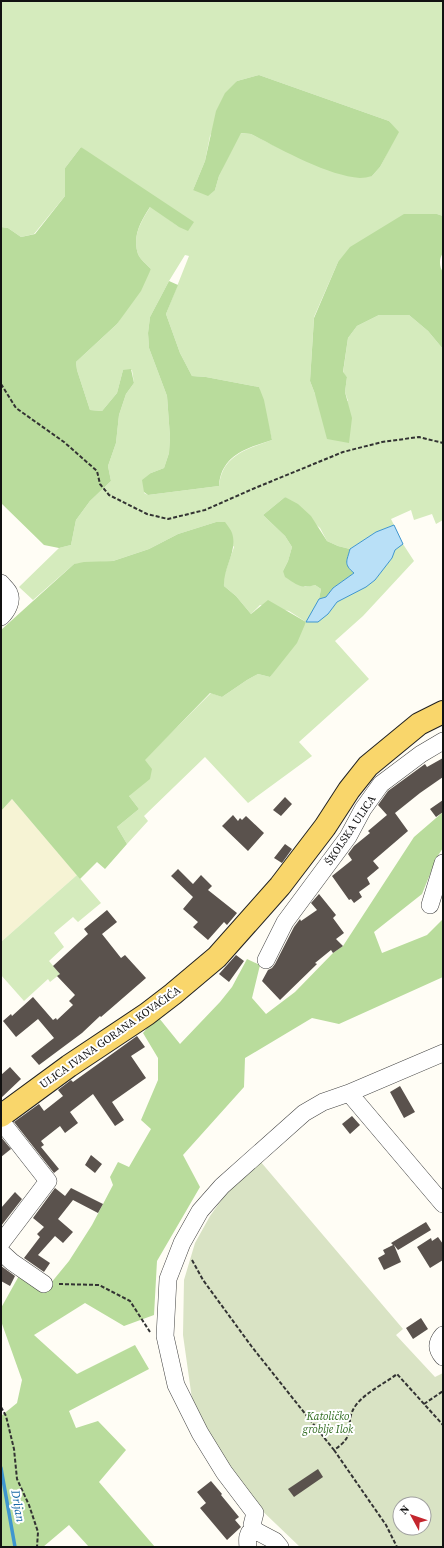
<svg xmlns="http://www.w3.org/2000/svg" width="444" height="1548" font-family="'Source Serif 4',serif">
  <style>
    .farmland { fill: #f6f3d4 }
    .green { fill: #d5ebbd; fill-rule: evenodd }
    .forest { fill: #b9dc9c }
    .cemetery { fill: #d9e3c4; fill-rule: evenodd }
    .water { fill: #b9e0f7; stroke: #3f96cf }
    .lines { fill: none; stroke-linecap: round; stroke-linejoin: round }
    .stream { stroke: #3f96cf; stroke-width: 3.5 }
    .building { fill: #5a524d }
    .minor-casing { stroke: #444; stroke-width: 18 }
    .major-casing { stroke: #222; stroke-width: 24 }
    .path { stroke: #333; stroke-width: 2; stroke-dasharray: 4 2; stroke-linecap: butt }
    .minor { stroke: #fff; stroke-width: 17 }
    .major { stroke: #f9d66b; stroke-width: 22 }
    .labels { text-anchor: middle; stroke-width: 4; stroke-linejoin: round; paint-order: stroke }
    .street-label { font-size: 11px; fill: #111; stroke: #fff }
    .park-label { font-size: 11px; font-style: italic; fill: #2f6b1f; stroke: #fff }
    .water-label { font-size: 12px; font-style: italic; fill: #1768a6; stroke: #fff }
  </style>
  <rect width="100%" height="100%" fill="#fffdf5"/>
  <path class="farmland" d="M12 799 77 875 1 942V811Z"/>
  <path class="green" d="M1 1H443V216L437 214 338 262 314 317 310 381 315 394 348 401 345 392 347 377 343 373 348 338 357 326 379 315H409L428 331 443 349V520L436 524 432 514 414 520 411 510 391 519 394 525 376 532 350 549 338 546 327 541 320 528 285 497 263 515 285 536 292 547 288 561 283 571 305 587 315 585 321 589 319 599 307 622 328 614 337 602 375 580 392 558 395 550 403 544 414 561 363 616 335 641 369 679 299 742 312 756 248 803 205 757 144 816 148 821 127 844 117 827 139 809 129 796 144 760 211 693 222 697 247 680 258 674 270 677 306 622 289 611 260 605 251 614 236 596 224 586V576L234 547 216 522 178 534 149 549 113 561 74 564 33 600 19 587 59 548 71 545 76 520 90 501 111 481 108 466 116 443 119 415 126 394 134 383 132 370H123L117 393 102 411 90 410 77 370 76 362 117 324 151 269C147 265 140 259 138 254 132 236 141 221 151 206L179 227 81 147 65 168V196L34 234 21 237 8 228 1 227ZM259 75 389 121 398 132 380 167 372 176 275 146 251 134 240 133 219 176 215 190H193L205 161 210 136 237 81ZM185 255 189 256 166 314 180 353 192 376 206 377 259 387 272 440C247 449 222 455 219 486L148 495 144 493 151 473 164 468 169 453 170 437 167 396 149 348 148 333 150 317 169 281Z
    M77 875 101 903 78 922 73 917 54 933 64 947 49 961 60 974 50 982 48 979 24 1001 1 975V942Z"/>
  <path class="forest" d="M259 75 389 121 399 132 380 167 372 176C368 177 364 178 360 178 328 176 280 149 251 134L241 133 219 176 215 190 208 196 193 190 205 161 216 111 225 93 237 81Z
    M81 147 194 222 188 231 179 227 150 207C141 221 132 236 138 254 140 259 147 265 151 269L141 291 117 324 76 362 77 370 90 410 102 411 117 393 123 370 131 369 134 383 126 394 119 415 116 443 108 466 111 481 90 501 76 520 71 545 59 548 44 545 1 503V227L8 228 21 237 35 234 65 196V168Z
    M404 214H437L443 216V253C439 258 439 267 443 272V349L428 331 409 315H379L357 326 348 338 343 372 347 377 345 392 352 418 349 443 327 439 315 394 310 381 314 318 338 262 350 247Z
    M169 281 178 285 166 314 180 353 192 376 206 377 259 387 264 400 272 440C247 448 221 455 219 486L148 495 144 492 142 480 151 473 164 468 169 453 170 437 167 396 149 348 148 333 150 317Z
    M285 497 298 504 311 516 327 541 338 546 350 549 347 562 354 573 333 588 326 597 319 599 321 589 315 585C301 589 297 585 285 577L283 571 288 561 292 547 285 536 263 515Z
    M216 522H225C228 526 231 530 232 533 238 551 223 568 224 586L236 596 251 614 268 600 306 622 297 643 270 677 258 674 247 680 222 697 210 693 145 760 152 769 150 779 129 796 139 809 117 827 127 844 105 869 97 862 80 879 12 799 1 811V630L74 564 84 562 113 561 149 549 178 534Z
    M443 812V848L437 857 422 894 374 932 382 953 427 935 443 919V977L339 1024 312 1018 245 1058 244 1087 183 1155 200 1187 157 1261 154 1315 124 1326 85 1303 34 1335 77 1374 135 1345 149 1369 69 1411 76 1428 98 1421 126 1450 99 1482 155 1547H89L69 1525 43 1547H1V1416L17 1403 22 1380 1 1321V1308L20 1274 46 1289 69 1261 92 1225 113 1185 110 1177 118 1162 129 1167 151 1129 141 1120 158 1080V1058L143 1033 153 1021 159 1018 180 1044 220 1002 232 987 247 959 260 965 252 998 266 1014 295 992 333 953 343 946 414 837Z"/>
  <path class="cemetery" d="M260 1161 403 1329 396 1335 435 1377 443 1373V1547H300L251 1500 193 1406 183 1335 184 1280 195 1243 210 1216 233 1184ZM400 1504H424V1528H400Z"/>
  <path class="water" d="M394 525 403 544 395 550 392 558 375 580 366 587 337 602 328 614 318 622H306L319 599 326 597 333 588 354 573C343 564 347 561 350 549L376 532Z"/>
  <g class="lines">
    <path class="stream" d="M1 1468 15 1547"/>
  </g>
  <path class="building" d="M443 758V777L420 793 395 813 408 831 373 861 379 868 367 878 370 884 359 892 362 897 354 903 351 899 349 900 332 876 352 860 348 854 354 846 370 833 368 831 387 815 378 805 388 791 425 764 427 767Z
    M285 797 292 804 281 816 273 810Z
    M443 800V812L436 817 430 809Z
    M233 815 238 821 240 818 242 820 246 816 264 833 248 851 222 826Z
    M285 844 292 849 282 863 274 858Z
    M178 869 193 884 201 875 212 886 208 890 237 913 227 925 224 922 208 940 193 927 198 922 183 909 193 897 171 876Z
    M319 894 336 915 333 918 344 933 336 939 343 946 333 953 331 950 315 963 317 964 280 1000 262 981 268 970 272 968 275 964 294 927 300 919 301 921 317 910 311 903Z
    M107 910 117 922 102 934 121 958 125 955 146 978 101 1017 100 1016 82 1033 39 1065 31 1056 54 1038 38 1019 16 1037 3 1021 11 1014 12 1016 33 997 53 1020 56 1018 57 1020 73 1005 69 1001 75 995 57 976 60 974 53 966 88 934 84 929Z
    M236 955 244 961 229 982 219 974Z
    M137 1036 145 1047 131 1056 146 1078 112 1102 124 1120 115 1126 93 1094 70 1112 78 1123 65 1133 60 1126 41 1141 44 1145 41 1147 59 1169 54 1173 14 1122 39 1104 44 1111 63 1096 58 1090 71 1080 73 1082Z
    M10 1067 21 1079 1 1098V1075Z
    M400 1086 415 1112 404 1118 390 1092Z
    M352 1116 360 1125 350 1134 342 1124Z
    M1 1137 11 1149 1 1157Z
    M91 1155 102 1164 95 1173 85 1165Z
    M55 1188 65 1196 71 1188 103 1204 98 1213 73 1200 58 1219 73 1232 63 1243 55 1236 38 1255 50 1263 44 1272 24 1258 40 1237 37 1234 44 1227 33 1218Z
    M15 1192 22 1199 1 1226V1208Z
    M426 1222 431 1230 398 1250 394 1245 401 1262 384 1270 378 1258 385 1254 383 1250 393 1245 391 1243Z
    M438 1237 443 1244V1260L430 1268 417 1247 431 1238 432 1241Z
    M1 1266 15 1276 10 1286 1 1281Z
    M421 1318 428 1329 413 1339 406 1328Z
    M318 1469 323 1477 294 1497 288 1489Z
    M211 1481 222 1494 221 1495 239 1517 235 1520 241 1527 227 1540 200 1508 206 1503 197 1492Z"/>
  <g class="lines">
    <defs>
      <path id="minor" d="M1 583C3 586 8 590 9 593 13 601 7 611 1 617
        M430 905 443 863
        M266 960 285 922 348 837 363 809 381 784 421 754 443 741
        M349 1093 443 1204
        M1 1121 48 1181 1 1243
        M1 1252 12 1262 44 1284
        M443 1335C436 1343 436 1349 443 1357
        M248 1547C247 1538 247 1534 253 1528
        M280 1547 275 1541 256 1531 252 1525 255 1513 224 1472 200 1433 176 1385 165 1336 168 1279 182 1243 200 1211 222 1186 304 1113 323 1102 349 1093 443 1053"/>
      <path id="major" d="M1 1116 69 1066 147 1014 173 994 217 957 280 886 325 827 349 790 368 766 419 724 443 712"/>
    </defs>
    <use href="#minor" class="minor-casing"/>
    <use href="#major" class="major-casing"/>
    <path class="path" d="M1 384 16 408 64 442 97 471 100 484 109 495 147 514 168 519 205 510 255 488 343 452 382 442 419 437 443 443
      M192 1260 203 1280 252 1347 334 1450C360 1433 342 1424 356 1405 366 1392 384 1384 397 1374L443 1425
      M59 1284 99 1285 130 1301 150 1332
      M424 1404 443 1391
      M1 1407 6 1416 14 1449 17 1479 29 1505 38 1532 37 1547
      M334 1450 386 1525 397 1547"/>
    <use href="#minor" class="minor"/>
    <use href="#major" class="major"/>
  </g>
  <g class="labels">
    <g class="street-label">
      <text transform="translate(350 830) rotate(-56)" y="4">ŠKOLSKA ULICA</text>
      <text transform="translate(110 1037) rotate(-35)" y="4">ULICA IVANA GORANA KOVAČIĆA</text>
    </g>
    <g class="park-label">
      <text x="328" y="1420">Katoličko<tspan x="328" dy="13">groblje Ilok</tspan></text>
    </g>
    <g class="water-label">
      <text transform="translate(18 1506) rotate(80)" y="4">Drljan</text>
    </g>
  </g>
  <rect width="444" height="1548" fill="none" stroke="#111111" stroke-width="4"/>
  <g transform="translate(412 1516) rotate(310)"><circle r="19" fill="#ffffff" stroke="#a0a0a0"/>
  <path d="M0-3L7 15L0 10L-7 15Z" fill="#c4262e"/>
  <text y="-6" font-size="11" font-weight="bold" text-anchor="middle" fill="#111111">N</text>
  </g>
</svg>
